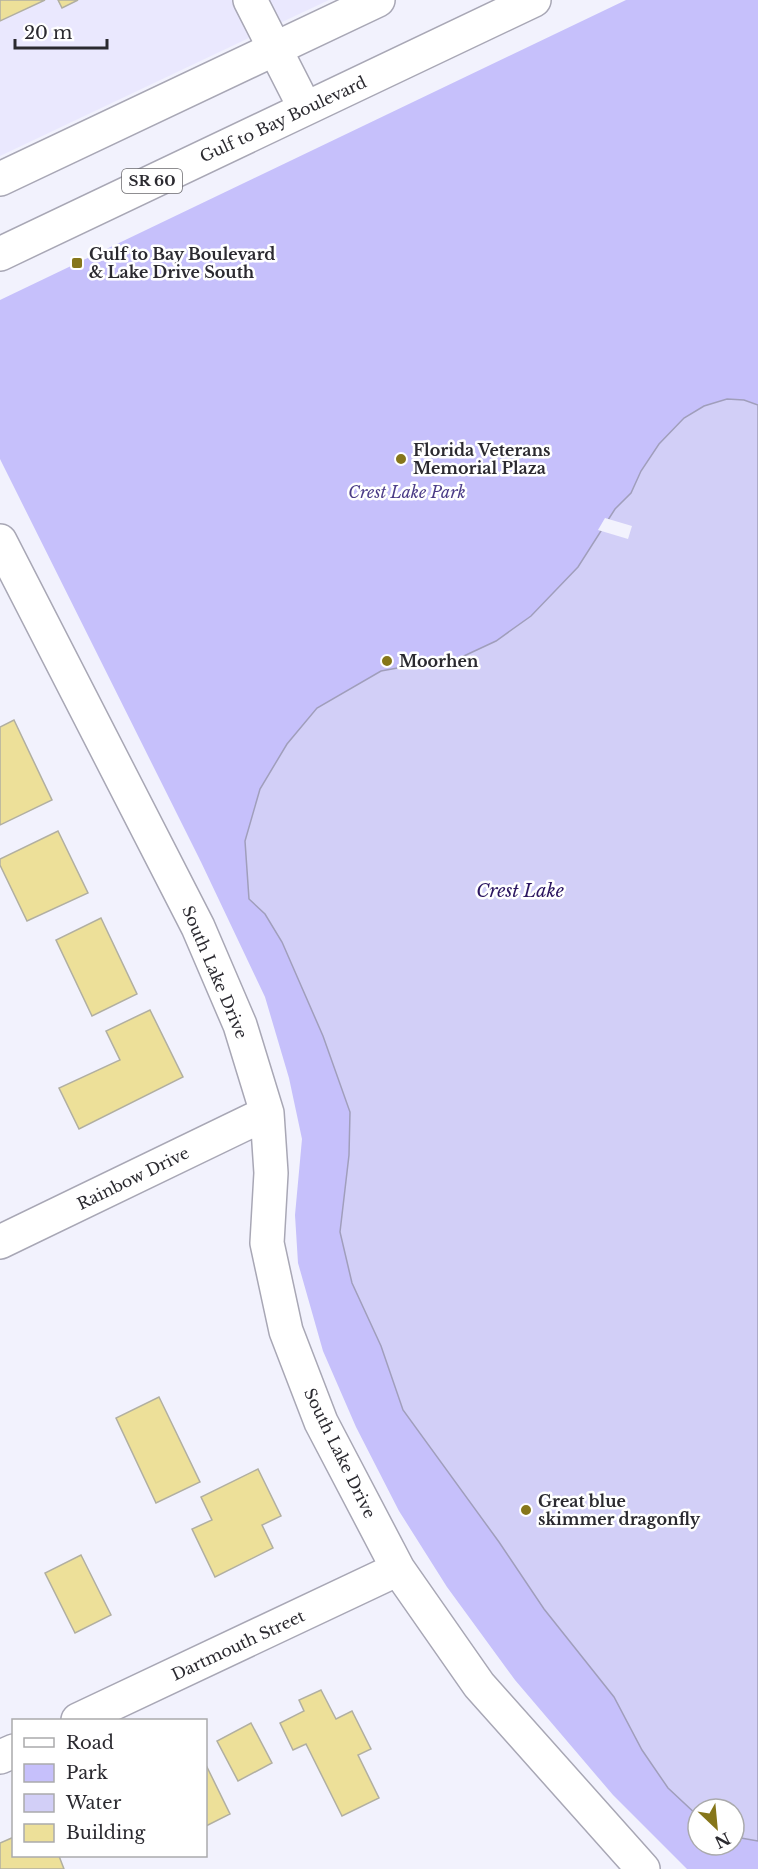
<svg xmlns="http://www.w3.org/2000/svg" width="758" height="1869" font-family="'Libre Baskerville',serif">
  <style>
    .built { fill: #eae8fe }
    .green { fill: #c6c0fb; fill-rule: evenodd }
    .water { fill: #d2cff7; stroke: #a09ebb; stroke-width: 1.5 }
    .pier { fill: #f2f2fd }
    .building { fill: #ede099; stroke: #b1afa1; stroke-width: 1.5 }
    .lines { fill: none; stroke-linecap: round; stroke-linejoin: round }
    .minor-casing { stroke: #a8a7b5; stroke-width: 36 }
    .major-casing { stroke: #a8a7b5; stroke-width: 36 }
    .minor { stroke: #fff; stroke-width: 33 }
    .major { stroke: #fff; stroke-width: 33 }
    .poi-dot { fill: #86761a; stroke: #fff; stroke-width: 2 }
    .labels { text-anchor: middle; stroke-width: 5; stroke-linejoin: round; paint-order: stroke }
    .shield { fill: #fff; stroke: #6b6a6e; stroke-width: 1.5 }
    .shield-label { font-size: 15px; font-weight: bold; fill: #2b2a30 }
    .street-label { font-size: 16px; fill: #2b2a30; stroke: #fff }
    .poi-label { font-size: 16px; font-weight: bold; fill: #2b2a30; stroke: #fff; text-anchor: start }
    .park-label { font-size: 16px; font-style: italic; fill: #4b3c87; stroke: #fff }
    .water-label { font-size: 18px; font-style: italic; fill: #2b1660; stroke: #fff }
  </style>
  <rect width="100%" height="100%" fill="#f2f2fd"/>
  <path class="built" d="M0 0H233L251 37 0 156Z
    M268 0H329L280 23Z"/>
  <path class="green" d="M626 0H758V1869H687L613 1795 515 1680 447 1587 399 1511 356 1427 323 1351 298 1263 295 1215 302 1139 289 1078 265 997 201 862 0 459V300ZM698 1809H734V1845H698Z"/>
  <path class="water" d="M727 399 744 400 758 405V1841L741 1838 734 1835V1809H698V1816L668 1788 642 1750 614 1697 544 1609 499 1542 403 1410 381 1346 352 1283 340 1232 349 1155 350 1112 323 1036 282 942 265 914 249 899 245 841 260 789 287 744 317 708 381 671 414 665 451 662 496 641 531 616 578 567 615 509 631 493 641 471 659 444 684 418 704 406Z"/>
  <path class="pier" d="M605 518 632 526 628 539 598 530Z"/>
  <path class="building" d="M0 0H45L0 21Z
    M58 0H78L62 8Z
    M14 720 52 800 0 825V727Z
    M58 831 88 893 27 921 0 865V859Z
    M101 918 137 994 92 1016 56 940Z
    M150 1010 183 1077 79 1129 59 1088 120 1060 106 1031Z
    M159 1397 200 1482 156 1503 116 1418Z
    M258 1469 281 1516 262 1525 273 1548 215 1577 192 1529 212 1520 201 1497Z
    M81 1555 111 1615 75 1633 45 1573Z
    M321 1690 336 1719 352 1711 371 1749 358 1755 379 1798 342 1816 306 1744 293 1750 280 1723 304 1711 299 1700Z
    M251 1723 272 1763 238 1781 217 1741Z
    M206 1765 230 1814 206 1826Z
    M14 1837V1856H59L64 1869H0V1843Z"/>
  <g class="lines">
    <defs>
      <path id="minor" d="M250 0 305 108
        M0 541 198 927 240 1025 267 1113 271 1173 267 1243 286 1331 321 1422 398 1569 479 1685 643 1869
        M0 1242 267 1113
        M78 1720 398 1569
        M0 1757 14 1751"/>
      <path id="major" d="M0 179 378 0
        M0 254 534 0"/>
    </defs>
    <use href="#minor" class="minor-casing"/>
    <use href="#major" class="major-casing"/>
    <use href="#minor" class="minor"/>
    <use href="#major" class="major"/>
  </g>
  <g class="poi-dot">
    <rect x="71" y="257" width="12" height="12" rx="3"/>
    <circle cx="401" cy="459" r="6"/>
    <circle cx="387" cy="661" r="6"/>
    <circle cx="526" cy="1510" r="6"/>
  </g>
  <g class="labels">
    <rect class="shield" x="122" y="169" width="60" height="24" rx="4.5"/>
    <g class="shield-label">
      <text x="152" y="186">SR 60</text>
    </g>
    <g class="street-label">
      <text transform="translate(283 119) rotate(-25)" y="6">Gulf to Bay Boulevard</text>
      <text transform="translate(215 972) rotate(67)" y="6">South Lake Drive</text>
      <text transform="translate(133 1178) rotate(-26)" y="6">Rainbow Drive</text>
      <text transform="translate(340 1453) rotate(64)" y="6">South Lake Drive</text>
      <text transform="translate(238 1645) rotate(-25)" y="6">Dartmouth Street</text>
    </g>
    <g class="poi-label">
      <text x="89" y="260">Gulf to Bay Boulevard<tspan x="89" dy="18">&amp; Lake Drive South</tspan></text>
      <text x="413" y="456">Florida Veterans<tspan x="413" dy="18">Memorial Plaza</tspan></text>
      <text x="399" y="667">Moorhen</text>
      <text x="538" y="1507">Great blue<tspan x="538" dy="18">skimmer dragonfly</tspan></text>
    </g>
    <g class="park-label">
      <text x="407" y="498">Crest Lake Park</text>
    </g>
    <g class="water-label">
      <text x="520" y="897">Crest Lake</text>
    </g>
  </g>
  <rect x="12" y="1719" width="195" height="138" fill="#ffffff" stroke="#aaaaac" stroke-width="1.5"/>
  <rect x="24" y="1738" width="30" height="9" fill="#ffffff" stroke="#aaaaac" stroke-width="1.5"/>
  <text x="66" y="1749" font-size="18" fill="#2b2a30">Road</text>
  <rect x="24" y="1764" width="30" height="18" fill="#c6c0fb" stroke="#aaaaac" stroke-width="1.5"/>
  <text x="66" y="1779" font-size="18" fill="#2b2a30">Park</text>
  <rect x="24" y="1794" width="30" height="18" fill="#d2cff7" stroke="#aaaaac" stroke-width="1.5"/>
  <text x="66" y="1809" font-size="18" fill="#2b2a30">Water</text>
  <rect x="24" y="1824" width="30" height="18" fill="#ede099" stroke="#aaaaac" stroke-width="1.5"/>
  <text x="66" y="1839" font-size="18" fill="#2b2a30">Building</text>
  <g transform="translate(716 1827) rotate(154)"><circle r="28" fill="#ffffff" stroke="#aaaaac" stroke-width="1.5"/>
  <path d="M0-4.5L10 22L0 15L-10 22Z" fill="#86761a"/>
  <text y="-9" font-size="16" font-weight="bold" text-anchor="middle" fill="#2b2a30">N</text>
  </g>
  <path d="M15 39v9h92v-9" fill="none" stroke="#2b2a30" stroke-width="3"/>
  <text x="24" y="39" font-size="18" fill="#2b2a30" stroke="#ffffff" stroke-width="4.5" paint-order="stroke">20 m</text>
</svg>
